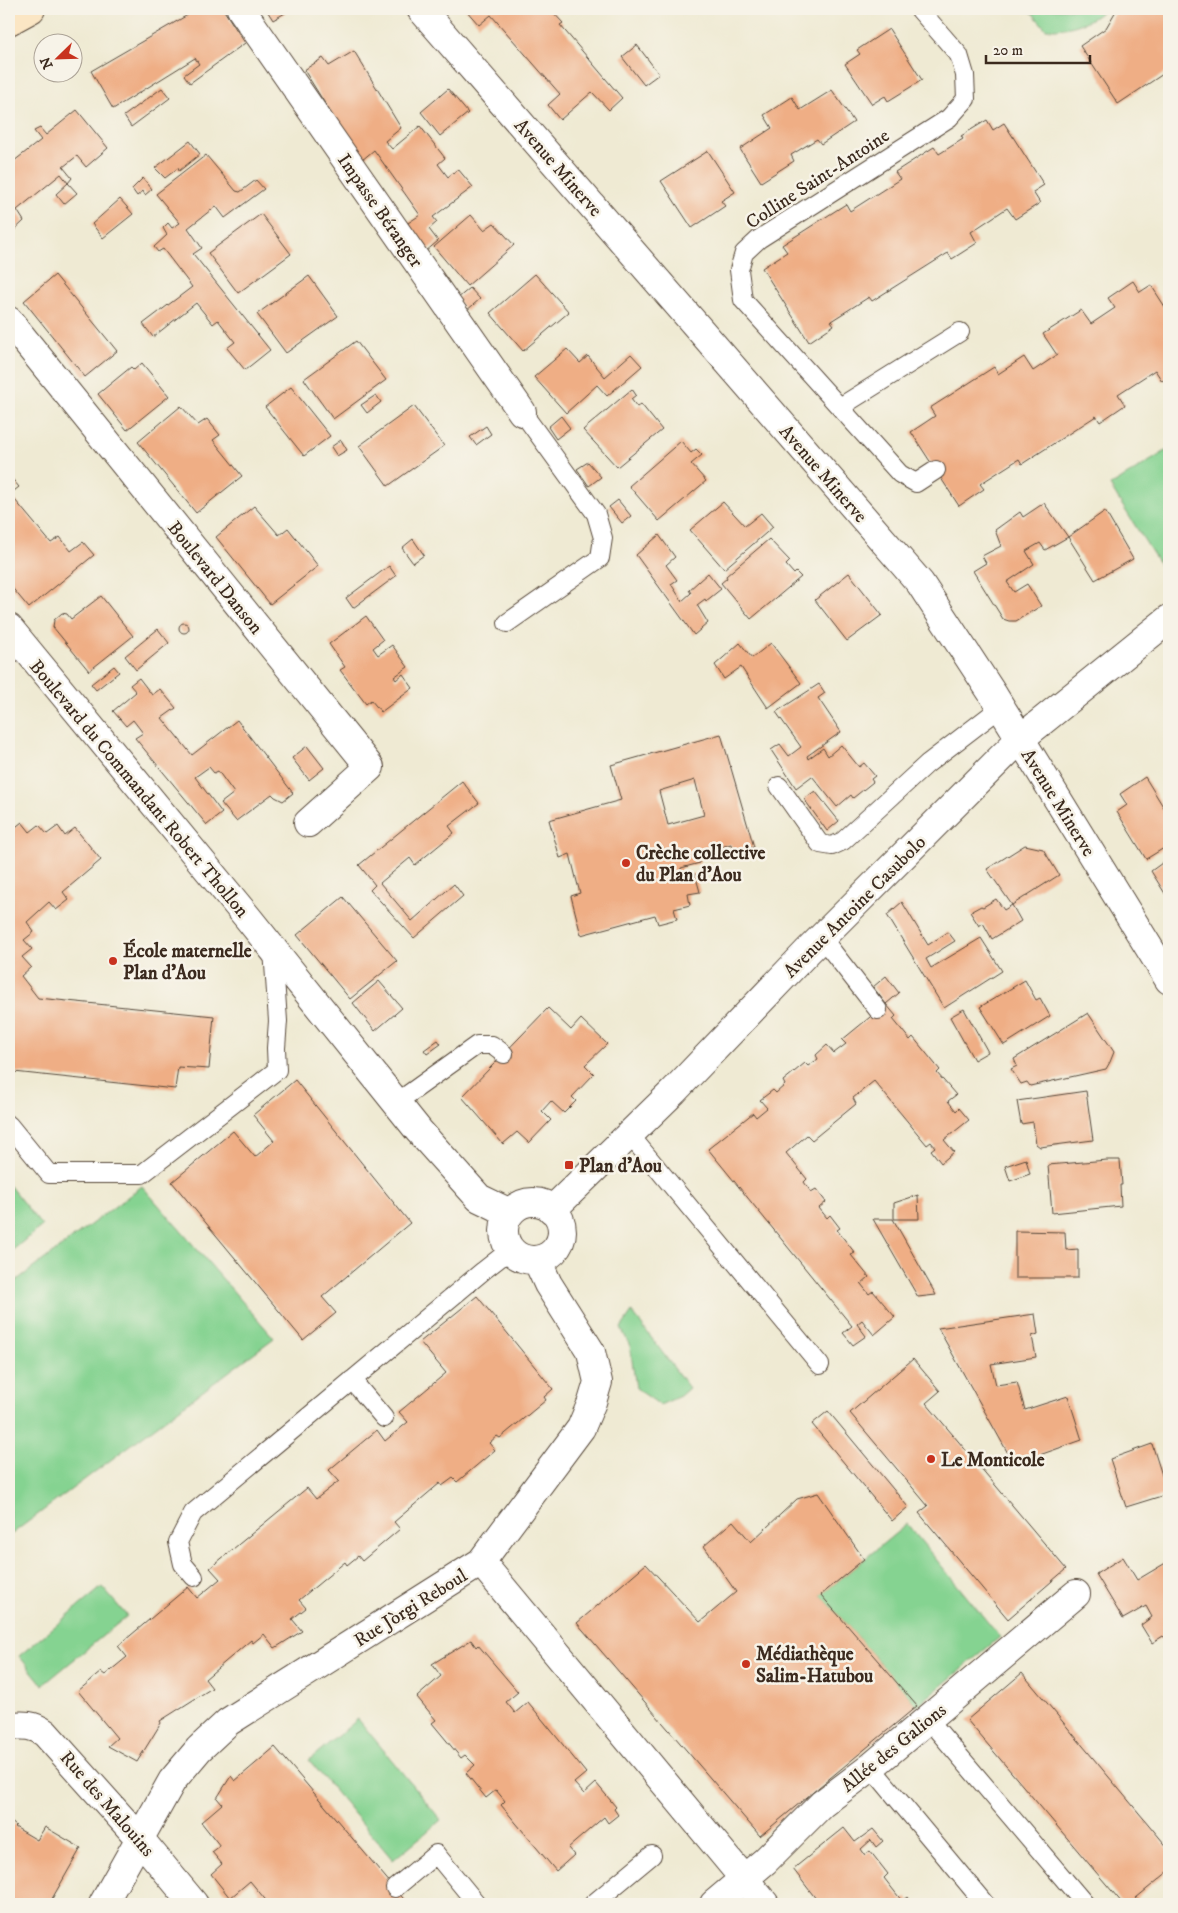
<svg xmlns="http://www.w3.org/2000/svg" width="1178" height="1913" font-family="'IM FELL DW Pica',serif">
  <style>
    .green { fill: #85d391; stroke: #607e58 }
    .building { fill: #efae85; fill-rule: evenodd }
    .lines { fill: none; stroke-linecap: round; stroke-linejoin: round }
    .lane-casing { stroke: #564739; stroke-width: 20 }
    .street-casing { stroke: #564739; stroke-width: 30 }
    .secondary-casing { stroke: #564739; stroke-width: 30 }
    .lane { stroke: #fff; stroke-width: 18 }
    .street { stroke: #fff; stroke-width: 28 }
    .secondary { stroke: #fbe6c4; stroke-width: 28 }
    .poi-dot { fill: #c8321e; stroke: #f7f3e8; stroke-width: 2 }
    .labels { text-anchor: middle; stroke-width: 5; stroke-linejoin: round; paint-order: stroke }
    .street-label { font-size: 19px; fill: #3b2a1e; stroke: #f7f3e8 }
    .poi-label { font-size: 19px; font-weight: bold; fill: #3b2a1e; stroke: #f7f3e8; text-anchor: start }
  </style>
  <rect width="100%" height="100%" fill="#f7f3e8"/>
  <filter id="ink" filterUnits="userSpaceOnUse"><feTurbulence type="fractalNoise" baseFrequency=".02" numOctaves="2"/><feDisplacementMap in="SourceGraphic" scale="10" xChannelSelector="R" yChannelSelector="G"/><feConvolveMatrix kernelMatrix="1 2 1 2 8 2 1 2 1" color-interpolation-filters="sRGB"/></filter>
  <filter id="wash" filterUnits="userSpaceOnUse"><feTurbulence type="fractalNoise" baseFrequency=".0096" numOctaves="4" result="noise"/><feDisplacementMap in="SourceGraphic" scale="20" xChannelSelector="R" yChannelSelector="G"/><feGaussianBlur stdDeviation="1.12" result="paint"/><feColorMatrix in="noise" values="0 0 0 0 0 0 0 0 0 0 0 0 0 0 0 0 0 1.4 0 .05"/><feComposite in="paint" operator="in"/></filter>
  <g filter="url(#wash)">
    <rect width="100%" height="100%" fill="#efead3"/>
    <path class="green" d="M1029 9H1104C1090 24 1066 30 1046 29Z
      M1169 449V579L1110 486Z
      M9 1185 42 1226 9 1253Z
      M142 1186 274 1338 9 1536V1286Z
      M632 1312 689 1388 680 1396 660 1405 636 1388 630 1346 621 1328Z
      M907 1524 1000 1637 917 1706 821 1595Z
      M102 1587 127 1616 43 1685 19 1656Z
      M358 1719 441 1820 393 1860 309 1760Z"/>
    <g id="blocks">
      <path class="building" d="M198 9H223L245 43 190 83 184 75 199 64 195 58 113 109 91 71Z
        M266 9H292L273 20Z
        M465 9H550L563 23 560 25 622 98 609 110 592 92 560 120 548 105 560 94 491 15 479 25Z
        M1117 9H1169V70L1118 104 1080 46 1106 28Z
        M889 29 922 80 888 101 885 96 872 104 845 64 860 54 857 50Z
        M637 45 659 74 644 85 622 57Z
        M354 51 401 128 385 141 392 149 420 126 445 158 438 164 448 177 458 169 473 187 433 217 437 222 429 229 438 241 425 252 405 225 420 215 374 150 361 161 304 70 323 58 329 66Z
        M162 88 170 98 131 127 124 116Z
        M448 89 468 113 440 136 421 112Z
        M832 90 854 122 821 144 817 139 791 155 794 161 761 182 740 149 772 128 764 115 792 97 800 110Z
        M77 110 108 148 86 167 77 156 63 167 72 178 68 183 61 174 17 210 24 221 9 235V165L41 140 34 131 40 128 46 135Z
        M987 120 993 130 1004 123 1044 185 1033 192 1040 203 1015 219 1007 208 971 232 977 243 952 259 948 253 872 301 869 297 831 321 834 325 809 342 762 268 787 252 782 245 846 204 850 211 900 179 895 172 934 147 939 154 963 139 961 136Z
        M190 141 200 154 179 171 178 168 165 178 155 168Z
        M708 151 735 192 721 201 725 206 692 228 661 181Z
        M206 155 236 191 240 192 256 180 264 189 225 218 216 206 188 228 202 248 193 254 194 255 270 350 245 370 227 348 235 342 218 320 213 324 196 303 153 337 143 324 192 287 163 249 158 252 154 247 167 235 163 228 168 223 172 228 180 223 156 194Z
        M143 178 152 189 145 195 143 191 137 196 132 189Z
        M68 183 77 193 64 204 56 194Z
        M120 199 133 214 103 238 92 224Z
        M261 214 291 254 238 293 208 253Z
        M471 215 484 230 494 223 514 245 467 286 434 247Z
        M535 274 569 312 523 351 490 313Z
        M55 275 117 351 85 377 24 301Z
        M309 276 338 316 286 353 257 314Z
        M1133 281 1140 292 1151 285 1169 313V376L1162 381 1155 370 1118 394 1125 405 1100 422 1096 416 1022 464 1019 459 980 484 984 489 959 506 911 432 935 416 930 408 994 367 998 374 1024 357 1033 371 1057 355 1043 334 1081 310 1091 324 1115 308 1108 298Z
        M470 288 480 299 466 311 457 299Z
        M356 341 386 380 333 419 304 379Z
        M567 349 580 363 588 356 605 377 631 354 642 366 607 396 597 385 566 413 534 377Z
        M142 363 169 396 127 430 98 394 131 367 134 370Z
        M291 387 330 436 304 456 265 407Z
        M632 389 636 395 631 399 637 407 641 404 662 430 617 467 583 430Z
        M376 395 381 402 367 413 361 405Z
        M181 406 198 425 207 419 220 435 213 440 242 476 196 513 138 442Z
        M414 406 444 446 388 486 359 446Z
        M561 416 570 428 556 439 548 427Z
        M486 426 491 434 476 445 470 437Z
        M341 440 347 450 337 456 331 447Z
        M681 441 691 453 696 449 702 455 691 464 706 481 659 521 629 486Z
        M588 462 601 477 589 486 577 469Z
        M9 475 19 487 10 494 51 543 60 537 71 551 83 542 94 555 29 608 9 584Z
        M618 500 631 516 622 523 609 507Z
        M723 502 745 526 761 513 773 527 724 569 690 530Z
        M1044 503 1068 537 1045 550 1040 543 1026 551 1034 564 1007 582 1014 592 1027 584 1041 606 1016 621H1009L1003 619 973 571 986 563 982 556 1001 546 995 530 1020 512 1023 517Z
        M254 506 279 535 288 528 318 566 270 604 216 537Z
        M1105 511 1133 559 1095 580 1068 537Z
        M659 535 675 557 666 565 677 580 671 584 682 601 691 593 689 590 708 573 721 589 706 601 705 599 697 605 708 623 694 635 636 555Z
        M413 539 424 555 413 563 402 548Z
        M769 539 790 561 786 565 794 574 796 572 801 577 751 619 721 583 727 578 726 576Z
        M389 566 396 576 353 608 346 598Z
        M849 573 882 615 847 641 815 600Z
        M101 596 133 636 89 671 53 627 54 620 62 613 67 614 71 619Z
        M366 616 383 640 373 648 378 655 392 645 408 667 394 677 396 680 403 674 413 688 381 712 371 700 366 704 340 670 345 667 329 644Z
        M179 628a5 5 0 1 1 10 0a5 5 0 1 1-10 0Z
        M158 629 169 643 136 670 125 656Z
        M740 643 752 658 771 643 801 683 768 708 741 667 724 679 715 665Z
        M114 666 119 672 96 690 91 684Z
        M139 678 152 695 160 689 176 708 162 718 192 755 237 720 293 793 283 801 275 797 272 794 236 821 221 803 234 793 218 771 214 773 209 767 195 777 222 813 207 825 135 738 143 733 133 720 126 726 113 711 136 692 130 685Z
        M819 684 825 693 818 698 841 732 807 756 808 759 823 748 828 756 841 745 859 767 864 763 875 776 871 779 873 782 853 798 851 795 837 807 812 776 796 788 771 750 780 744 789 756 801 747 776 712Z
        M721 734 754 847 733 854 731 844 697 854 700 863 681 868V874H695L700 892 688 894 690 905 674 909 677 919 658 924 655 915 581 935 571 896 580 893 576 878 570 854 560 858 549 820 621 800 611 765ZM695 780 704 815 668 825 659 791Z
        M307 746 324 768 309 780 292 758Z
        M1145 777 1169 816V845L1146 859 1117 812 1127 805 1120 794Z
        M462 781 479 803 449 826 454 833 432 851 415 865 410 858 380 883 412 921 454 884 463 896 414 938 370 890 375 885 359 865Z
        M815 791 839 821 827 831 804 799Z
        M22 822 30 832 39 825 47 834 58 826 65 836 75 828 101 860 63 892 69 900 56 910 49 902 27 922 34 932 24 940 32 949 22 957 31 967 21 976 38 998 214 1016 209 1069 178 1067 175 1089 14 1072 9 1066V826L12 830Z
        M1025 845 1043 849 1059 875 1012 905 987 869Z
        M1169 858V900L1151 871Z
        M343 897 397 961 350 999 297 935Z
        M996 899 1004 910 1012 905 1021 921 992 939 983 923 979 926 970 912 981 906 983 907Z
        M902 902 928 945 948 932 955 941 926 959 931 968 981 938 1002 971 944 1008 887 915Z
        M886 976 899 993 886 1004 873 987Z
        M1025 980 1036 1000 1040 998 1050 1016 1004 1045 980 1007Z
        M379 981 402 1008 375 1031 353 1003Z
        M886 1004 896 1016 893 1019 910 1040 913 1037 940 1070 937 1073 956 1095 948 1101 956 1111 959 1108 969 1120 944 1140 954 1152 941 1163 931 1150 935 1147 931 1142 927 1145 874 1081 853 1098 856 1104 812 1140 807 1135 786 1153 807 1179 804 1182 811 1192 816 1189 826 1202 819 1208 827 1218 830 1215 840 1228 837 1230 855 1253 851 1255 869 1277 861 1284 869 1294 873 1291 895 1317 874 1335 862 1320 857 1324 866 1336 853 1345 843 1333 852 1326 708 1149 753 1113 756 1117 767 1108 760 1100 773 1090 776 1093 785 1085 783 1081 805 1063 808 1066 818 1059 816 1055 827 1045 834 1053 846 1044 842 1040Z
        M548 1008 571 1030 581 1019 607 1044 585 1065 594 1074 572 1097 576 1101 564 1113 551 1101 542 1111 551 1120 529 1143 517 1132 503 1144 462 1097Z
        M964 1009 988 1052 974 1060 950 1017Z
        M1088 1013 1114 1052 1110 1062 1106 1069 1030 1086 1027 1082 1021 1084 1011 1069 1017 1066 1014 1059Z
        M438 1040 441 1044 427 1054 424 1050Z
        M295 1080 410 1223 322 1297 336 1313 303 1340 172 1182 233 1131 255 1157 274 1141 253 1115Z
        M1086 1091 1093 1140 1040 1147 1036 1144 1033 1122 1021 1124 1017 1101Z
        M1026 1159 1030 1174 1010 1181 1005 1166Z
        M1107 1160H1120L1122 1185H1120L1121 1206 1052 1213 1048 1165Z
        M918 1195 919 1219H894V1203Z
        M873 1219H893L936 1295 918 1297Z
        M1015 1231 1065 1232 1066 1250 1078 1249V1278H1015Z
        M477 1296 553 1389 544 1397 546 1400 500 1438 497 1436 489 1443 495 1450 457 1482 453 1478 442 1486 440 1483 394 1522 400 1529 362 1561 358 1556 347 1565 345 1562 299 1600 306 1608 292 1619 302 1631 275 1648 264 1634 253 1643 251 1640 205 1679 212 1688 160 1721 161 1723 137 1762 108 1746 117 1738 78 1691 101 1672 105 1675 127 1657 118 1646 188 1587 197 1598 220 1579 210 1568 307 1488 316 1499 339 1481 329 1470 377 1430 385 1441 408 1422 399 1412 446 1373 420 1342Z
        M1035 1314 1038 1334 1032 1336 1036 1357 991 1364 996 1385 1017 1382 1025 1410 1068 1396 1082 1440 1014 1464 938 1328Z
        M913 1359 940 1391 926 1403 1066 1569 1008 1619 919 1513 928 1506 850 1413Z
        M828 1411 908 1507 892 1521 812 1424Z
        M1152 1444 1168 1494 1126 1507 1110 1459Z
        M818 1493 864 1559 821 1595 917 1706 760 1836 577 1623 646 1564 700 1622 736 1592 704 1546 733 1521 751 1542 797 1499Z
        M1123 1557 1137 1580 1169 1561V1636L1165 1638 1163 1636 1152 1643 1141 1625 1152 1617 1146 1606 1123 1619 1096 1574Z
        M471 1640 476 1647 478 1645 518 1692 506 1702 515 1713 528 1702 586 1773 574 1783 584 1794 596 1783 616 1807 614 1809 618 1815 608 1823 604 1817 568 1848 574 1855 556 1871 501 1805 505 1801 496 1790 486 1798 466 1773 475 1765 465 1755 461 1758 432 1723 436 1720 417 1697 441 1676 432 1664Z
        M1022 1673 1169 1849V1871L1136 1898 1141 1904H1123L967 1720Z
        M275 1747 408 1904H269L250 1881 230 1898 211 1874 222 1864 212 1852 220 1846 201 1822 222 1804 217 1798 231 1776 235 1781Z
        M9 1820 16 1826 15 1827 37 1840 45 1827 81 1848 49 1904H9Z
        M844 1828 855 1842 873 1829 883 1841 876 1847 871 1840 861 1849 865 1855 870 1851 888 1874 884 1878 902 1901 907 1897 912 1904H820L793 1869Z"/>
    </g>
  </g>
  <g filter="url(#ink)">
    <use href="#blocks" fill-opacity="0" stroke="#564739" stroke-width="1"/>
    <g class="lines">
      <defs>
        <path id="lane" d="M919 9 959 55 965 75 966 99 949 118 759 239 744 253 739 270 743 300 900 474 916 483 936 470
          M840 407 960 332
          M507 623 600 558 603 538 596 514 522 412
          M779 786 820 844 832 846 843 841 927 764 1000 708
          M822 938 878 1010
          M396 1103 477 1045H492L504 1054
          M9 1125 49 1174H142L277 1070 276 1048 278 1021 273 950
          M629 1134 820 1365
          M352 1380 384 1418
          M194 1577 183 1564 178 1542 193 1513 483 1271 511 1249
          M928 1719 1085 1904
          M871 1767 985 1904
          M395 1888 436 1854 477 1904
          M593 1904 652 1855"/>
        <path id="street" d="M241 9 522 412
          M421 9 920 583 994 696 1169 980
          M9 321 370 767 308 823
          M9 628 248 918 419 1131 479 1198 510 1213
          M504 1231a29 29 0 1 1 58 0a29 29 0 1 1-58 0Z
          M552 1210 674 1091 808 951 1020 739 1169 619
          M481 1562 765 1904
          M9 1726C23 1725 33 1724 45 1733L140 1839 194 1904
          M103 1904 172 1781 199 1749 228 1722 481 1562 581 1428 592 1402 598 1382 591 1352 548 1284 537 1260
          M714 1904 765 1861 822 1804 871 1767 1076 1594"/>
        <path id="secondary" d="M9 21 31 9"/>
      </defs>
      <use href="#lane" class="lane-casing"/>
      <use href="#street" class="street-casing"/>
      <use href="#secondary" class="secondary-casing"/>
      <use href="#lane" class="lane"/>
      <use href="#street" class="street"/>
      <use href="#secondary" class="secondary"/>
    </g>
  </g>
  <g class="poi-dot">
    <circle cx="626" cy="863" r="5"/>
    <circle cx="113" cy="961" r="5"/>
    <rect x="564" y="1160" width="10" height="10" rx="2.5"/>
    <circle cx="931" cy="1459" r="5"/>
    <circle cx="746" cy="1664" r="5"/>
  </g>
  <g class="labels">
    <g class="street-label">
      <text transform="translate(559 167) rotate(49)" y="7">Avenue Minerve</text>
      <text transform="translate(817 178) rotate(-33)" y="7">Colline Saint-Antoine</text>
      <text transform="translate(381 210) rotate(55)" y="7">Impasse Béranger</text>
      <text transform="translate(824 473) rotate(49)" y="7">Avenue Minerve</text>
      <text transform="translate(216 577) rotate(51)" y="7">Boulevard Danson</text>
      <text transform="translate(140 788) rotate(50)" y="7">Boulevard du Commandant Robert Thollon</text>
      <text transform="translate(1059 802) rotate(58)" y="7">Avenue Minerve</text>
      <text transform="translate(854 906) rotate(-45)" y="7">Avenue Antoine Casubolo</text>
      <text transform="translate(410 1607) rotate(-32)" y="7">Rue Jòrgi Reboul</text>
      <text transform="translate(893 1747) rotate(-39)" y="7">Allée des Galions</text>
      <text transform="translate(108 1803) rotate(49)" y="7">Rue des Malouins</text>
    </g>
    <g class="poi-label">
      <text x="636" y="859">Crèche collective<tspan x="636" dy="22">du Plan d'Aou</tspan></text>
      <text x="123" y="957">École maternelle<tspan x="123" dy="22">Plan d'Aou</tspan></text>
      <text x="579" y="1172">Plan d'Aou</text>
      <text x="941" y="1466">Le Monticole</text>
      <text x="756" y="1660">Médiathèque<tspan x="756" dy="22">Salim-Hatubou</tspan></text>
    </g>
  </g>
  <rect width="1178" height="1913" fill="none" stroke="#f7f3e8" stroke-width="30"/>
  <g transform="translate(58 58) rotate(247)"><circle r="24" fill="#f7f3e8" stroke="#aca397"/>
  <path d="M0-4L9 19L0 12L-9 19Z" fill="#c8321e"/>
  <text y="-8" font-size="14" font-weight="bold" text-anchor="middle" fill="#3b2a1e">N</text>
  </g>
  <path d="M986 55v8h104v-8" fill="none" stroke="#3b2a1e" stroke-width="2.5"/>
  <text x="993" y="55" font-size="15" fill="#3b2a1e" stroke="#f7f3e8" stroke-width="4" paint-order="stroke">20 m</text>
</svg>
